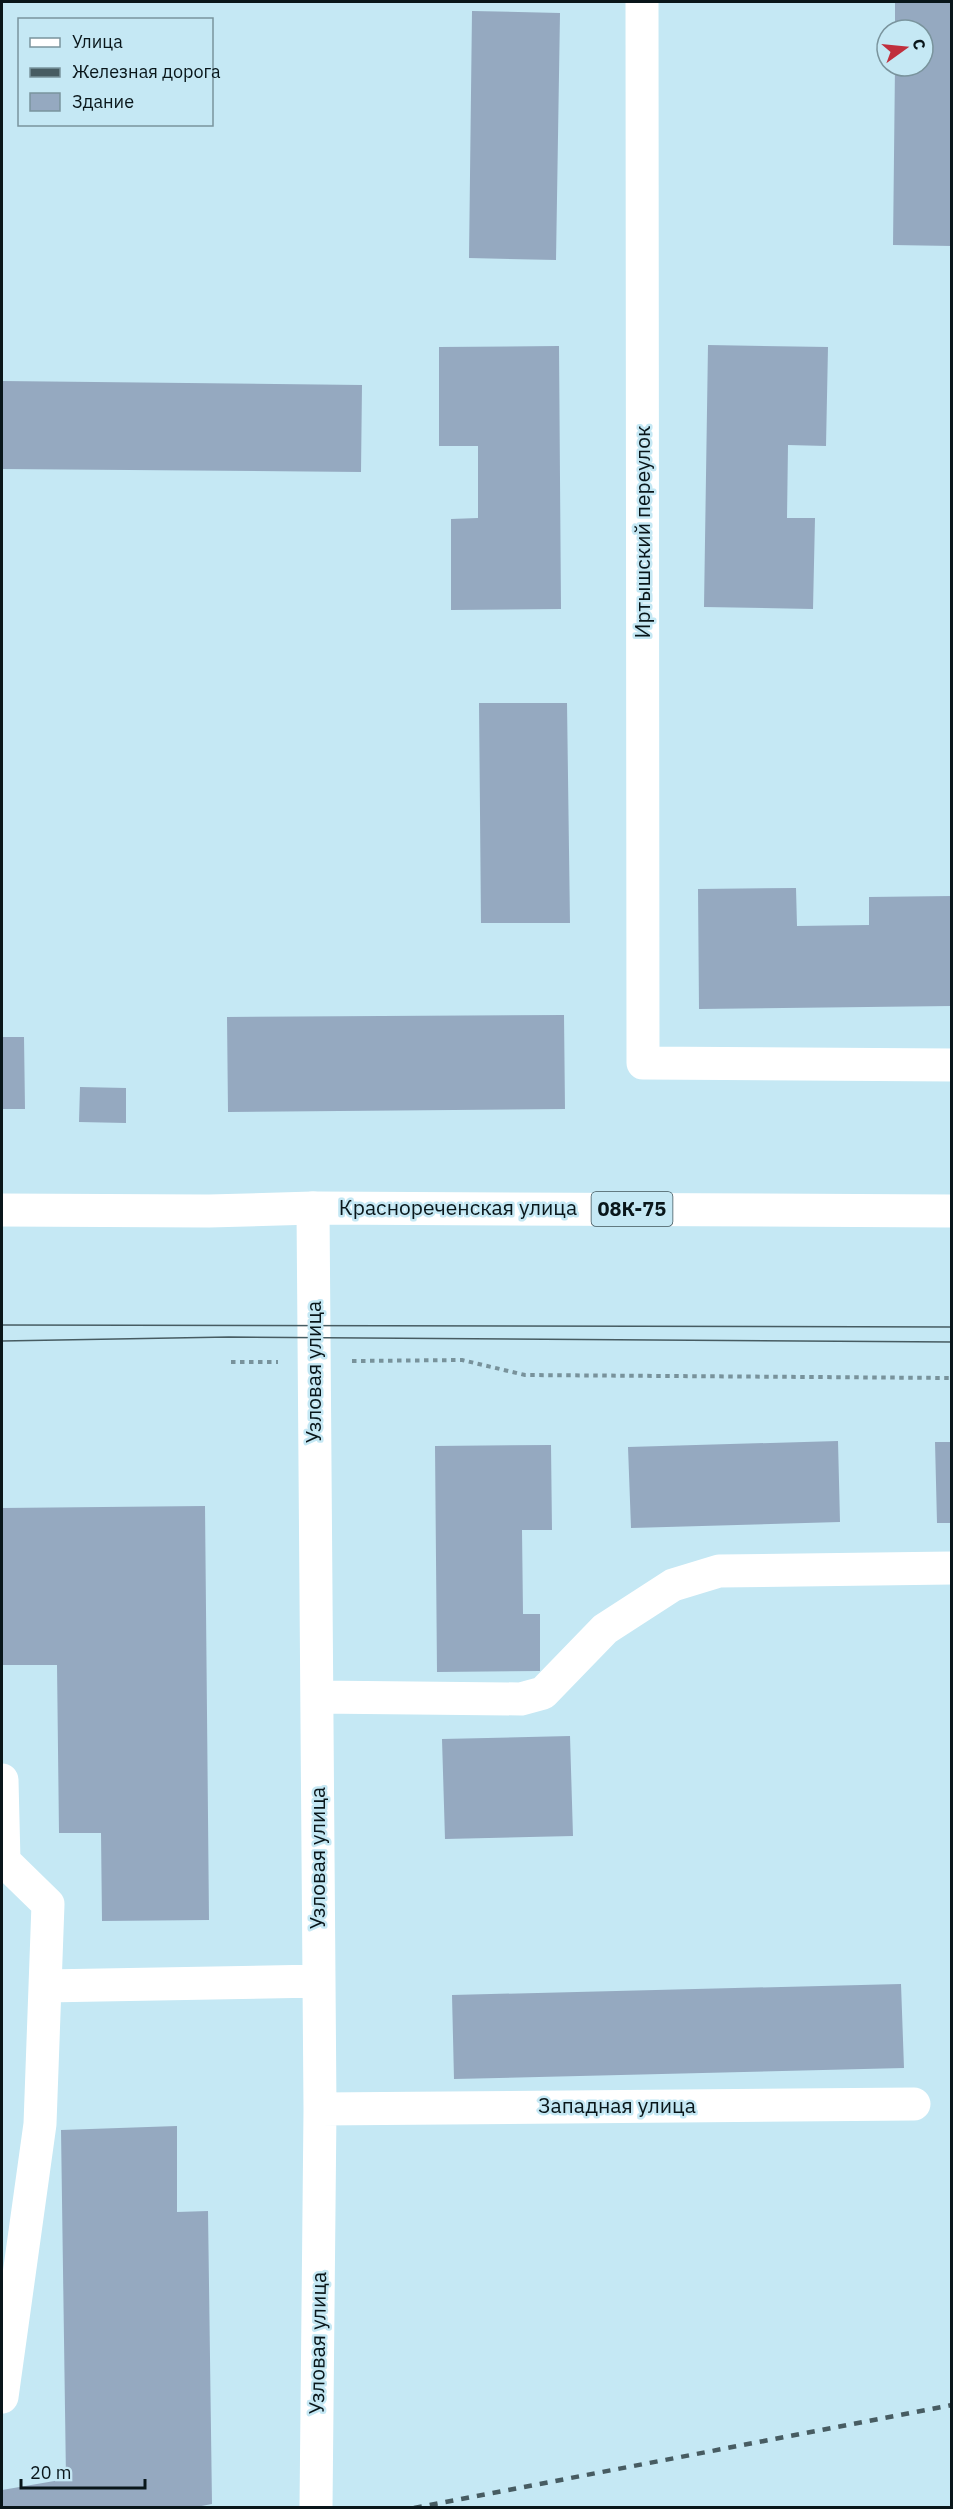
<svg xmlns="http://www.w3.org/2000/svg" width="953" height="2509" font-family="'IBM Plex Sans',sans-serif">
  <style>
    .building { fill: #95a9c0 }
    .lines { fill: none; stroke-linecap: round; stroke-linejoin: round }
    .path { stroke: #78929b; stroke-width: 4; stroke-dasharray: 4.5 4.5; stroke-linecap: butt }
    .minor { stroke: #fff; stroke-width: 33 }
    .major { stroke: #fff; stroke-width: 33 }
    .tram { stroke: #475c62; stroke-width: 1.5 }
    .rail { stroke: #475c62; stroke-width: 4.5; stroke-dasharray: 8 8; stroke-linecap: butt }
    .labels { text-anchor: middle; stroke-width: 5; stroke-linejoin: round; paint-order: stroke }
    .shield { fill: #c5e8f4; stroke: #41555b; stroke-width: 1.5 }
    .shield-label { font-size: 20px; font-weight: bold; fill: #09161a }
    .street-label { font-size: 21px; fill: #09161a; stroke: #c5e8f4 }
  </style>
  <rect width="100%" height="100%" fill="#c5e8f4"/>
  <path class="building" d="M895 2H952V246L893 245 895 66H923V30H895Z
    M472 11 560 13 556 260 469 258Z
    M708 345 828 347 826 446 788 445 787 518H815L813 609 704 607Z
    M559 346 561 609 451 610V519L478 518V446H439V347Z
    M2 381 362 385 361 472 2 469Z
    M479 703H567L570 923H481Z
    M796 888 797 926 869 925V897L952 896V1006L699 1009 698 889Z
    M564 1015 565 1109 228 1112 227 1017Z
    M2 1037H24L25 1109H2Z
    M80 1087 126 1088V1123L79 1122Z
    M838 1441 840 1522 631 1528 628 1447Z
    M935 1442H952V1523H937Z
    M551 1445 552 1530H522L523 1614H540V1671L437 1672 435 1446Z
    M205 1506 209 1920 102 1921 101 1833H59L57 1665H2V1508Z
    M570 1736 573 1836 445 1839 442 1739Z
    M901 1984 904 2068 454 2079 452 1995Z
    M177 2126V2212L208 2211 212 2504 191 2508H2V2490L66 2479 61 2130Z"/>
  <g class="lines">
    <path class="path" d="M352 1361 462 1360 525 1375 952 1378
      M231 1362H278"/>
    <path class="minor" d="M642 2 643 1063 952 1065
      M313 1208 320 2109 316 2508
      M317 1697 521 1699 543 1693 605 1629 673 1585 719 1571 952 1568
      M2 1780 4 1861 48 1904 40 2124 2 2397
      M45 1986 319 1981
      M320 2109 914 2104"/>
    <path class="major" d="M2 1210 209 1211 313 1208 952 1211"/>
    <path class="tram" d="M2 1325 952 1327
      M2 1341 229 1337 952 1342"/>
    <path class="rail" d="M414 2508 952 2405"/>
  </g>
  <g class="labels">
    <rect class="shield" x="591.5" y="1192" width="81" height="34" rx="4.5"/>
    <g class="shield-label">
      <text x="632" y="1216">08К-75</text>
    </g>
    <g class="street-label">
      <text transform="translate(643 532) rotate(-90)" y="7">Иртышский переулок</text>
      <text x="458" y="1215">Краснореченская улица</text>
      <text transform="translate(314 1372) rotate(-90)" y="7">Узловая улица</text>
      <text transform="translate(318 1858) rotate(-90)" y="7">Узловая улица</text>
      <text x="617" y="2113">Западная улица</text>
      <text transform="translate(318 2343) rotate(-89)" y="7">Узловая улица</text>
    </g>
  </g>
  <rect width="953" height="2509" fill="none" stroke="#09161a" stroke-width="6"/>
  <rect x="18" y="18" width="195" height="108" fill="#c5e8f4" stroke="#7a949d" stroke-width="1.5"/>
  <rect x="30" y="38" width="30" height="9" fill="#ffffff" stroke="#7a949d" stroke-width="1.5"/>
  <text x="72" y="48" font-size="18" fill="#09161a">Улица</text>
  <rect x="30" y="68" width="30" height="9" fill="#475c62" stroke="#7a949d" stroke-width="1.5"/>
  <text x="72" y="78" font-size="18" fill="#09161a">Железная дорога</text>
  <rect x="30" y="93" width="30" height="18" fill="#95a9c0" stroke="#7a949d" stroke-width="1.5"/>
  <text x="72" y="108" font-size="18" fill="#09161a">Здание</text>
  <g transform="translate(905 48) rotate(75)"><circle r="28" fill="#c5e8f4" stroke="#7a949d" stroke-width="1.5"/>
  <path d="M0-4.5L10 22L0 15L-10 22Z" fill="#c02f3d"/>
  <text y="-9" font-size="16" font-weight="bold" text-anchor="middle" fill="#09161a">С</text>
  </g>
  <path d="M21 2479v9h124v-9" fill="none" stroke="#09161a" stroke-width="3"/>
  <text x="30" y="2479" font-size="18" fill="#09161a" stroke="#c5e8f4" stroke-width="4.5" paint-order="stroke">20 m</text>
</svg>
